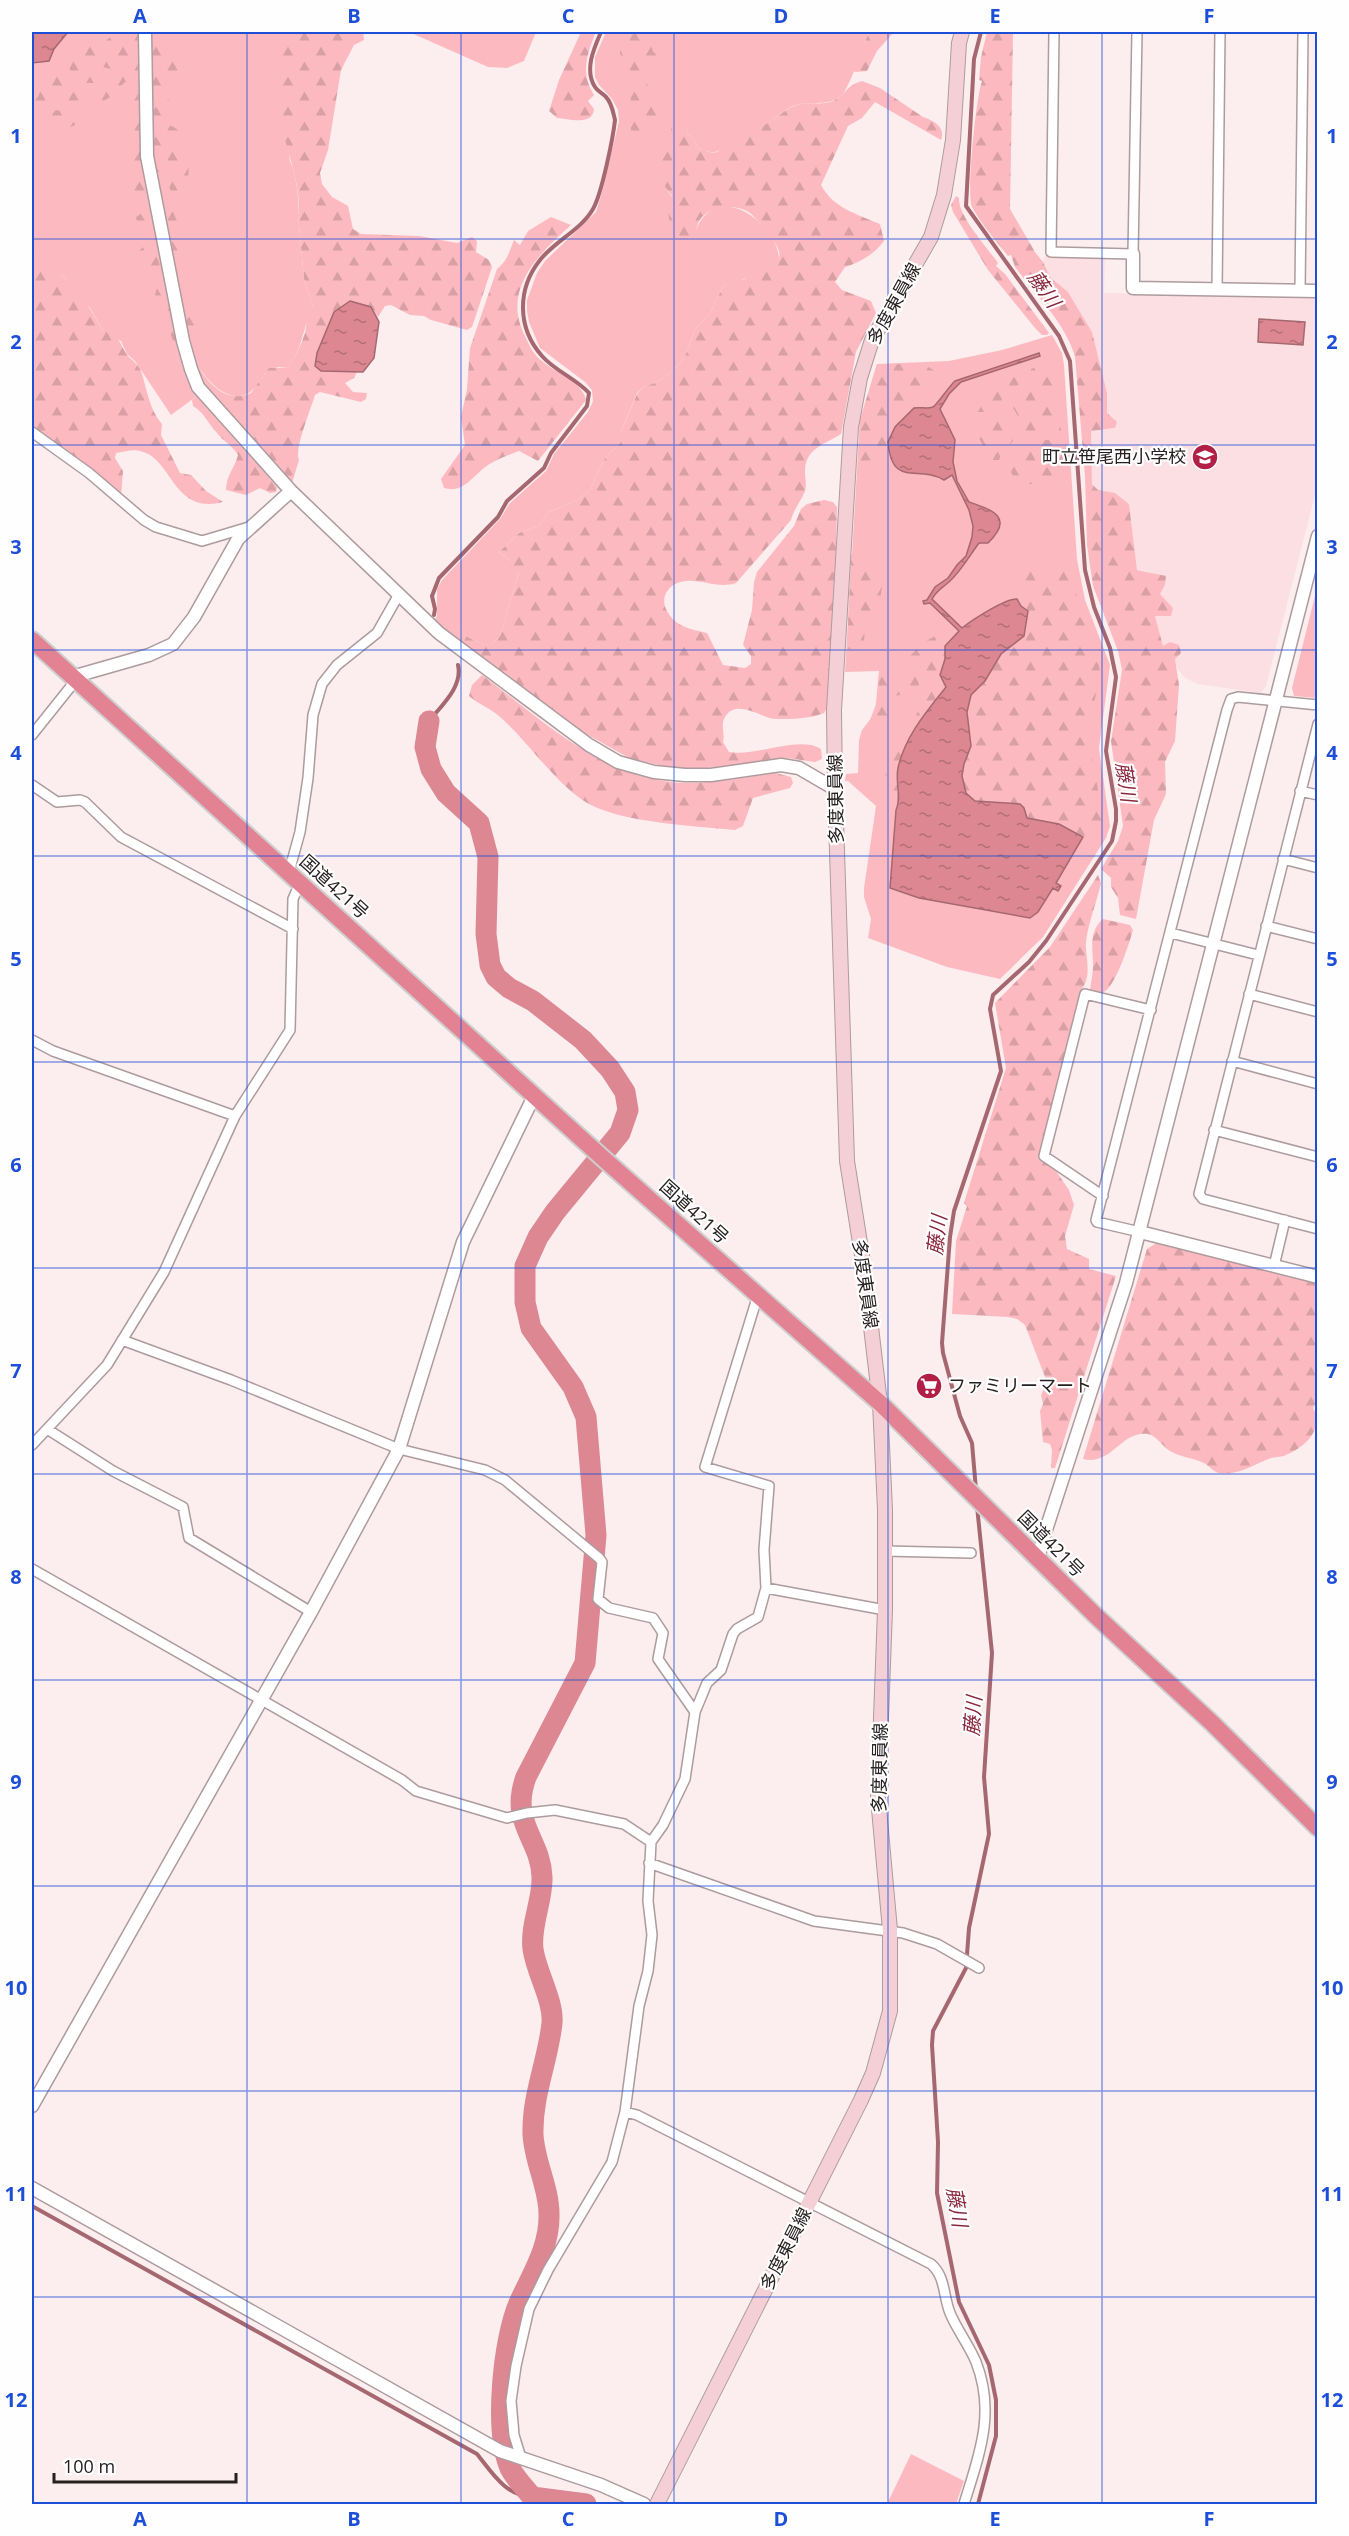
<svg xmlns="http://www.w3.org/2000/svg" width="1349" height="2536" font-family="'Open Sans','Noto Sans JP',sans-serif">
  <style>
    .built { fill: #fcdfe2 }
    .green { fill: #fcbac0 }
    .forest { fill: url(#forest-firs) }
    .water { fill: url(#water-ripples); stroke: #a66870; stroke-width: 1.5 }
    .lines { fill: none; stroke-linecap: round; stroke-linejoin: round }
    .stream { stroke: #a66870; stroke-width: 4 }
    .river { stroke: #dc8792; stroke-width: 21 }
    .minor-casing { stroke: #ad9b9d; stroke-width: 12 }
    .tertiary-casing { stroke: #ad9b9d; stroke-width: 15 }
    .secondary-casing { stroke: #ad9b9d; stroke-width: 16 }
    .trunk-casing { stroke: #cfcece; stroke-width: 20 }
    .minor { stroke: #fff; stroke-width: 9 }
    .tertiary { stroke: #fff; stroke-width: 12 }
    .secondary { stroke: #f4d0d6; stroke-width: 14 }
    .trunk { stroke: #e28292; stroke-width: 16 }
    .grid { fill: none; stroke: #1d4ed8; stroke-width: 1.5; stroke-opacity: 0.55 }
    .labels { text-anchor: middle; stroke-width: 4.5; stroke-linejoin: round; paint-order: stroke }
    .street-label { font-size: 18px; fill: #272021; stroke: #fefefe }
    .poi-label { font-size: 18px; fill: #272021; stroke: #fefefe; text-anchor: end }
    .water-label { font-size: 20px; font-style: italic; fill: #89253c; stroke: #fefefe }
    .neatline { fill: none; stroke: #1d4ed8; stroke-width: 2 }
    .grid-label { font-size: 20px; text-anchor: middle; font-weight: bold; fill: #1d4ed8 }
  </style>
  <defs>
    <pattern id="forest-firs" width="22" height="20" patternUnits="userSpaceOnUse" patternTransform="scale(1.5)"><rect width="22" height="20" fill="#fcbac0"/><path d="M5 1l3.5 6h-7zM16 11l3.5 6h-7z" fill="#d8a0a5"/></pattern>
    <pattern id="water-ripples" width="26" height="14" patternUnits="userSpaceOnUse" patternTransform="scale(1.5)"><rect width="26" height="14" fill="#dc8792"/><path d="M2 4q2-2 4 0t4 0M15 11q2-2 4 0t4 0" fill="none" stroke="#b26e77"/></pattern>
  </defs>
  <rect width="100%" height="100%" fill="#fcedee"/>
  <path class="built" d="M1045 256 1105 258 1104 293 1317 296V487L1266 686 1261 693 1197 684 1184 677 1177 668 1175 659 1163 646 1155 616 1164 600 1160 594 1165 585 1150 572 1137 570 1129 504 1115 493 1097 490 1092 484 1091 431 1115 428 1107 413V393L1092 332 1068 292 1050 277 1043 262Z"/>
  <path class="green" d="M32 32H280L281 92 290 161C296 173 300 202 298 215L304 279 313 306C303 326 303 350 287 368L278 367 265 373C245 413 217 395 198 366L209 392 197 396 171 415 135 361 127 354 121 341 103 331 90 308 64 277 53 269 32 248Z
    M409 32H536L524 61 507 68 488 67Z
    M606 32H869C863 45 850 87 842 95 827 109 806 98 789 108 781 112 775 120 766 124 755 129 744 131 733 138 726 143 725 150 715 152 709 153 703 150 698 148L694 139 687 133 688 118 664 186 696 230C717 177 780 225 779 261L738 282 723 286 711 312 694 331 686 354 674 370 655 383 643 387 637 393 621 432V442L605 458 590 490 577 500 549 512 538 526 519 533 499 552 511 561 519 572 500 636 491 645C483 645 464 637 459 630L450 635 434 621 437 616V589L442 580 500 519 510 503 546 471 554 454 588 412 593 401 592 390 585 382 540 348 529 322 527 311V300L537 273 545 261 596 212 603 189 619 121 618 110 612 99 599 85 595 77V57Z
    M1052 335 1062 353 1064 365 1077 559 1085 600 1110 665 1099 748 1110 826 1106 838 1043 937 1000 979 947 967 868 938 871 919 864 897V888L876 806 848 781H845L846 774 858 773 859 740 862 730 875 713 879 671 845 672 860 420 877 364 949 361 1002 350Z
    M1317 588V698L1294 696 1292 688Z
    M911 2454 964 2481 956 2504H887Z"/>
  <path class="forest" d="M118 32H139C137 93 139 154 151 214 148 222 145 223 137 222L136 217 145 211 143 204 127 197 124 188 138 171 129 164 127 159 135 155 125 140 127 127 133 121 126 104 129 80C118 85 118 95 103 101L101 99 105 92 101 85 112 75 111 69 99 66 95 73 96 83H83L81 77 70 70 68 61 87 40 105 41Z
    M151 32H155L158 36 164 37 169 57 179 64V72L162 94 171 102 172 111 165 116 164 122 179 130C173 144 176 155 188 165 192 187 174 192 173 208 173 217 179 222 182 230 184 237 178 241 179 248 179 263 190 274 186 289L181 292 166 212 171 192 164 171 156 172C149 126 150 78 151 32Z
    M280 32H363L364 40 354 45 341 70 328 150 320 173 322 184 332 197 348 206 353 229 361 234 419 236 457 243 472 237 477 241 476 252 489 260 492 267 472 327 467 330 431 320 424 316 410 315 391 305 385 306 378 317 371 307 337 309 317 353 316 366 321 371 357 372 354 378 345 383 353 392 367 393 366 399 361 402 320 392 315 395C311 409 294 449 299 460L292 483 209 392 197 367 198 366C209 385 228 404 251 393L269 368H287C295 358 301 345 305 333 308 321 304 316 313 306L304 279 298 215C303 187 285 149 281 120 277 95 279 58 280 32Z
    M581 32H596C587 54 580 73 594 95L588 101 594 109C593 126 569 119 557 118L549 111 559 80Z
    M635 32H644L651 39 653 52 660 53C660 67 646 73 634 76 622 57 609 49 635 32Z
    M869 32H894L877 51 867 71 855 72 853 70Z
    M987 32H1013L1010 209 1035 252 1043 262 1050 277 1068 292 1092 332 1107 393V413L1117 422 1115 428 1091 431 1092 484 1098 490 1115 493 1129 504 1137 570 1166 576 1165 585 1160 594 1173 608 1171 616H1155L1163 646 1170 642 1179 645 1181 653 1175 659 1179 685 1175 741 1165 762 1166 794 1154 820 1136 919 1120 915 1118 898 1111 887V878L1101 869 1118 841 1123 826 1111 741 1122 670 1118 651 1093 586 1087 545 1085 476 1075 357C1066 324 1035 294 1015 267L1011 255 1008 256C996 241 981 224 972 207 966 194 976 97 982 81L979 80 981 57Z
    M52 76H62L69 79 65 83 61 97 53 96 42 107 32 132V99L38 97 41 80Z
    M642 78 651 89 662 94 664 125 661 132 632 144 629 135 631 131 630 122 633 119C633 109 629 96 630 87L637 84Z
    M862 81 880 88 923 117C933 120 946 127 941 140L875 102 862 118 848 126 821 185C833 208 857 214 880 224L884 241C873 255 861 262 845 267L835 282 842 290 871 301 876 313 856 352 841 434C824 445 805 448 805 472 805 478 807 485 805 491 801 501 794 509 791 520L736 583C718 589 702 579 685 581 669 583 659 597 667 611 676 627 690 629 707 633L723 665 745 668 751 664V656L743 645 752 610 754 582 757 572 794 526 801 509 807 504 824 500 833 502 837 507 835 584 827 708 824 713C810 719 791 719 776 719 762 719 735 696 724 719 721 726 725 735 723 742L729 752C756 757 799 735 821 749L822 759 815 762 787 758 700 769H676L629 758 581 731 450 635 451 630H459C464 637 483 645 491 645L500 636 519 572 513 569 511 561 499 552 519 533 538 526 549 512 577 500 590 490 605 458 621 442V432L637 394 643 387 655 383 674 370 686 354 694 331 711 312 723 286 745 279C750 262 763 262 779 260 779 257 780 254 779 251 777 243 754 214 747 211 726 201 692 210 697 237L687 239 674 233C668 219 666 210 672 196L664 186 661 166 674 119 685 116 689 118 687 133 694 139 698 148C725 160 718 146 735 134 744 128 756 128 766 124 777 119 785 108 797 105 809 101 821 106 833 101 847 95 844 86 862 81Z
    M78 87H83C84 101 77 110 77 124L58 133 54 131 48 117 56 110 64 112 69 97Z
    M956 196 959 198C958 216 987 247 998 263L996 266 1005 274 1049 333 1047 335H1042L1035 328 988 270 953 212 951 205Z
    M551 217 571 225C538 255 500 290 526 338 530 347 534 355 542 361 555 373 582 381 586 400L538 461 519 451C509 455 497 459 488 465 473 475 464 494 444 488L441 479 465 445 461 417 467 389 470 348 497 269C508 260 509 252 514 240L520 245 528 231Z
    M153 237 177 341 174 342C169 335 170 324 166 316 163 310 156 308 155 301 154 294 157 289 159 283L143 269 138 252Z
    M32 248 80 292 103 331 113 332C120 340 123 350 128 356 133 361 138 364 141 371 147 389 149 409 162 424L161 435 180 473 191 475 206 491 223 502C172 515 173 458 140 451 133 449 124 452 116 453L115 458 123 471 121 496 32 430Z
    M188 297H193C199 313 199 333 199 350L196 354 192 350 182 302Z
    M1046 363 1053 369 1061 431 1032 435 1026 431 1010 402 1031 382V369Z
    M877 364C896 367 922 358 937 373L927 390 925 406 914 408 888 442 882 460 861 462 858 458 860 420Z
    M1017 376 1023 377V381L1004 396 996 412H968L966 408C967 397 977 397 981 388Z
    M197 396 277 487 276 492 270 493 260 488 246 495 226 490C226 475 235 468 238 455 232 445 223 441 217 433 208 424 204 412 193 406L192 400Z
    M1001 418 1009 422 1013 441 1002 453 999 460H989C983 454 985 448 981 442 977 433 970 430 971 420Z
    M1062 438 1063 470C1047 481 1036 487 1016 483L1005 459C1023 438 1037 442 1062 438Z
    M851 555H856L866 563H871L884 576 880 599 882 608C849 622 875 632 858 653L847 648Z
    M1026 567H1066L1070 573 1079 605 1099 665 1100 672C1097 694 1089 718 1090 740 1091 763 1105 810 1101 827 1100 836 1094 841 1086 842L1083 837 1059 824 1027 818 1011 802 975 801 966 793 962 776 971 741 968 706 973 691 985 681 1001 654 1025 632 1028 611 1020 595V569Z
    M954 626 959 631 946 653 940 672 946 687C920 721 890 754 899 801L897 804 890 803C860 769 951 703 917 665L905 666 902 664 924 642Z
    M879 671H913C921 680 920 688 915 698L899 695 891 697 888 720 883 728H876L870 720 878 699Z
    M482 675C540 718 597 774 671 782 701 786 745 777 776 773L791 777 793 783 790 788 753 798 743 826 735 830C694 826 627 823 591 805 559 789 527 740 499 716 490 708 478 704 469 696L472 685Z
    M1098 875 1101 883C1097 902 1085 931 1086 949 1087 963 1091 978 1081 990L1038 1158 1056 1171 1069 1190 1074 1205 1065 1236 1067 1249 1089 1259V1269L1116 1276 1055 1468H1051L1052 1450 1050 1444 1043 1442 1040 1411 1043 1404 1041 1395 1047 1382 1025 1325 1017 1319 1008 1317 952 1314 956 1241 967 1206 964 1203 1006 1068 995 1003 1050 947Z
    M1103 919 1130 925 1133 930C1129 944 1115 989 1102 993L1090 990C1091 982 1093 974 1093 965 1093 949 1088 932 1103 919Z
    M1158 1242 1317 1284 1318 1399 1313 1408C1325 1430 1304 1448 1284 1456 1280 1457 1275 1457 1271 1458 1254 1464 1239 1476 1219 1473 1214 1472 1209 1466 1204 1463 1193 1458 1180 1457 1170 1451 1162 1446 1157 1436 1148 1434 1121 1430 1112 1466 1083 1459L1147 1249Z"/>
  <path class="water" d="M32 32H68L54 49 49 61 32 63Z
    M350 301 371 307 379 322 374 358 363 372 321 371 315 366 317 353 334 312Z
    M1259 319 1305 322 1303 345 1258 342Z
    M1039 353 1040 356 961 382 949 394 940 409 955 440 953 462 957 481 969 502C992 510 1015 517 988 543H979C970 555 961 571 949 582 942 588 937 590 932 599L962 628C972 620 1006 598 1017 599L1021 606 1028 611 1024 636 1001 654 985 681 971 695 967 712 971 746 964 764 962 776 966 793 975 801 1020 804 1024 808 1027 818 1059 824 1083 837 1056 883 1061 886 1058 891 1053 888 1038 912 1030 918 919 898 890 888 896 810C902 798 895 782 898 768 905 736 927 711 946 687L940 675 945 659V646L959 631 930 603 924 604 923 601 927 600 935 587 948 578 957 565 966 556 972 537 973 526 969 510 952 475 944 480C918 464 892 489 888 442L895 427 914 408C920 407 928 409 933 407 936 406 950 385 955 381Z"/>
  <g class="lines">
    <path class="stream" d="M434 615 435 609 432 596 439 578 498 517 507 501 544 468 551 453 587 406 589 393C575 378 555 371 542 356 517 328 517 289 540 260 555 241 581 230 593 209 602 193 613 138 615 120 613 112 612 103 606 97 603 93 598 92 595 87 584 70 594 48 601 32
      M429 721C441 706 463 687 458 665
      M976 1490 972 1443 960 1416 943 1353 942 1343 950 1237 954 1211 1001 1071 990 1009 993 995 1029 962 1046 941 1112 841 1116 821V809L1106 751 1116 677 1110 648 1094 607 1085 570 1070 361 1059 336 966 206 974 59 981 32
      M977 1506 992 1653 984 1777 989 1834 969 1928 966 1968 933 2031 932 2045 938 2142 937 2193 959 2302 989 2365 996 2400V2436L978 2504
      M32 2206 477 2454C493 2474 505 2495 532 2497"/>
    <path class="river" d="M429 721 425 747 431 769 446 793 479 823 488 857 486 934 490 965 496 977 509 988 533 1001 583 1040 610 1069 625 1092 628 1110 620 1133 555 1212 538 1237 525 1266V1302L531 1328 573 1387 586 1417 596 1535 585 1663 526 1777C509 1823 541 1839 542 1877 543 1900 530 1925 533 1949 536 1972 554 2001 552 2023 548 2061 532 2095 533 2134 534 2161 549 2187 549 2214 550 2247 532 2274 519 2303 503 2340 494 2431 510 2468 515 2478 525 2488 532 2497L586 2504"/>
    <defs>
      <path id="minor" d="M1054 32 1051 252 1133 254 1137 32
        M1217 290 1220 32
        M1300 291 1303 32
        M32 432 89 473 144 520 156 527 202 541 249 527
        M1318 724 1199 1194 1203 1199 1318 1229
        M32 735 76 680
        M32 785 57 802 80 800 85 802 121 837 293 929
        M1300 791 1318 795
        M1283 859 1318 868
        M289 872 300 832 308 778 313 715 322 684 337 665 377 633 398 596
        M1266 926 1318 939
        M1171 933 1258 955
        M1249 994 1318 1012
        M32 1040 53 1051 235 1116
        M1232 1061 1318 1084
        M1214 1130 1318 1157
        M1103 1196 1044 1156 1085 994 1151 1010
        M1140 1232 1097 1222 1096 1220 1227 710 1231 699 1238 697 1318 705
        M1274 1266 1285 1220
        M758 1295 705 1467 769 1486 764 1550 766 1588
        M122 1340 231 1380 399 1449 485 1470 505 1480 599 1558 602 1562 598 1599 609 1608 653 1618 663 1633 658 1659 695 1712 685 1779 663 1825 651 1842
        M47 1429 113 1471 183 1507 189 1538 311 1612
        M32 1445 107 1365 164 1272 235 1116 290 1030 293 899 300 883
        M885 1551 971 1553
        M32 1569 402 1780 416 1791 507 1818 527 1813 555 1810 624 1824 651 1842 648 1901 652 1935 648 1971 639 2006 625 2112 637 2115 931 2264C946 2277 943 2296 950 2313 957 2330 969 2345 976 2362 996 2413 979 2455 964 2504
        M695 1712 707 1683 721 1670 733 1634 737 1629 758 1617 766 1588 885 1610
        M649 1863 814 1921 903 1933 937 1944 979 1968
        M521 2458 514 2435 511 2401 516 2366 529 2309 548 2270 612 2162 625 2112"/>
      <path id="tertiary" d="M145 32 147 156 183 341 191 369 198 387 291 491 439 633 589 745 618 762 654 772 685 775H711L781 765 799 768 835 789
        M1133 254V288L1318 291
        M72 677 149 655 173 644 194 617 238 539 291 491
        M1140 1232 1318 1277
        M1038 1559 1043 1539 1126 1283 1318 536
        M32 2106 311 1612 399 1449 463 1242 535 1094
        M32 2188 500 2451 601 2485 644 2504"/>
      <path id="secondary" d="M657 2504 861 2100 873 2073 890 2011V1930L878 1798 885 1610V1510L880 1403 864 1268 847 1161 835 789 834 710 851 427 860 378 872 340 931 237 944 195 953 140 959 43 962 32"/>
      <path id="trunk" d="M32 640 605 1160 880 1403 1096 1616 1212 1723 1318 1828"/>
    </defs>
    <use href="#minor" class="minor-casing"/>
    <use href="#tertiary" class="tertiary-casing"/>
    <use href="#secondary" class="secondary-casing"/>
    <use href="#trunk" class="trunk-casing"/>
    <use href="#minor" class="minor"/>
    <use href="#tertiary" class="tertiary"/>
    <use href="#secondary" class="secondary"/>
    <use href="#trunk" class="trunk"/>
  </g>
  <path class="grid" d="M247 32V2504M461 32V2504M674 32V2504M888 32V2504M1102 32V2504M32 239H1318M32 445H1318M32 650H1318M32 856H1318M32 1062H1318M32 1268H1318M32 1474H1318M32 1680H1318M32 1886H1318M32 2091H1318M32 2297H1318"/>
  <defs>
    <symbol id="school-disc" viewBox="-11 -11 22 22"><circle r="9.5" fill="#b11f47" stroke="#fefefe"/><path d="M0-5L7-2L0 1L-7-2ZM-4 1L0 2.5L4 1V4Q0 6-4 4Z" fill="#fff"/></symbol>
    <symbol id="supermarket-disc" viewBox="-11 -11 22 22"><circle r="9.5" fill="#b11f47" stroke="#fefefe"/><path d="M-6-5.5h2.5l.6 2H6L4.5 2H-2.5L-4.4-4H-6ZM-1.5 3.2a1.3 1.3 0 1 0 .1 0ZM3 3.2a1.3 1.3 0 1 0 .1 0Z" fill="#fff"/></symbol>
  </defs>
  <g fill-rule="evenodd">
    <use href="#school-disc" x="1190" y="442" width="30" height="30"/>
    <use href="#supermarket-disc" x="914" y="1371" width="30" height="30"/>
  </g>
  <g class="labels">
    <g class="street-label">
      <text transform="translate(894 304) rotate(-61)" y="6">多度東員線</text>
      <text transform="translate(836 799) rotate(-91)" y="6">多度東員線</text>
      <text transform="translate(334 887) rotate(42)" y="6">国道421号</text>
      <text transform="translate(694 1212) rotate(42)" y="6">国道421号</text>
      <text transform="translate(865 1284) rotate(82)" y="6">多度東員線</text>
      <text transform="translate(1051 1544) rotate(45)" y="6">国道421号</text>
      <text transform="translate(880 1768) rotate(-89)" y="6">多度東員線</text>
      <text transform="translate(786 2249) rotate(-63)" y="6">多度東員線</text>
    </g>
    <g class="poi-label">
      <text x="1186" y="463">町立笹尾西小学校</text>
      <text x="948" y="1392" text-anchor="start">ファミリーマート</text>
    </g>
    <g class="water-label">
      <text transform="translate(1044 289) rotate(55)" y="7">藤川</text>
      <text transform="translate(1126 782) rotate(81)" y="7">藤川</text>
      <text transform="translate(937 1235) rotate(-83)" y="7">藤川</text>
      <text transform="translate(973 1716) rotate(-86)" y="7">藤川</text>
      <text transform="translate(957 2207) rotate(80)" y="7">藤川</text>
    </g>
  </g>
  <rect width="1349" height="2536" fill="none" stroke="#fefefe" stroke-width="66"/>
  <path d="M54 2473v9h182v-9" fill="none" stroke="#272021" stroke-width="3"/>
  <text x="63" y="2473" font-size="18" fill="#272021" stroke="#fefefe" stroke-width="4.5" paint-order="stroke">100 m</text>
  <rect x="33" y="33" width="1283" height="2470" class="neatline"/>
  <g class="grid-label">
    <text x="140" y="23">A</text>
    <text x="354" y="23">B</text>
    <text x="568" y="23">C</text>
    <text x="781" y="23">D</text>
    <text x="995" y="23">E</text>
    <text x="1209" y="23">F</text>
    <text x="16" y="143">1</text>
    <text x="1332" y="143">1</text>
    <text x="16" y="349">2</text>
    <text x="1332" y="349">2</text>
    <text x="16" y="554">3</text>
    <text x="1332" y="554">3</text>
    <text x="16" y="760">4</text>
    <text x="1332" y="760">4</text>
    <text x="16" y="966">5</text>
    <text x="1332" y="966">5</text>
    <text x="16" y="1172">6</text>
    <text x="1332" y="1172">6</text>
    <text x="16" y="1378">7</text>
    <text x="1332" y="1378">7</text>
    <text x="16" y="1584">8</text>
    <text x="1332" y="1584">8</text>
    <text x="16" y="1789">9</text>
    <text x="1332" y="1789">9</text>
    <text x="16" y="1995">10</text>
    <text x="1332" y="1995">10</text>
    <text x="16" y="2201">11</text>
    <text x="1332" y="2201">11</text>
    <text x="16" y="2407">12</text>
    <text x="1332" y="2407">12</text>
    <text x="140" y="2526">A</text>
    <text x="354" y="2526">B</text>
    <text x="568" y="2526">C</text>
    <text x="781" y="2526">D</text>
    <text x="995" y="2526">E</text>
    <text x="1209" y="2526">F</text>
  </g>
</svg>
